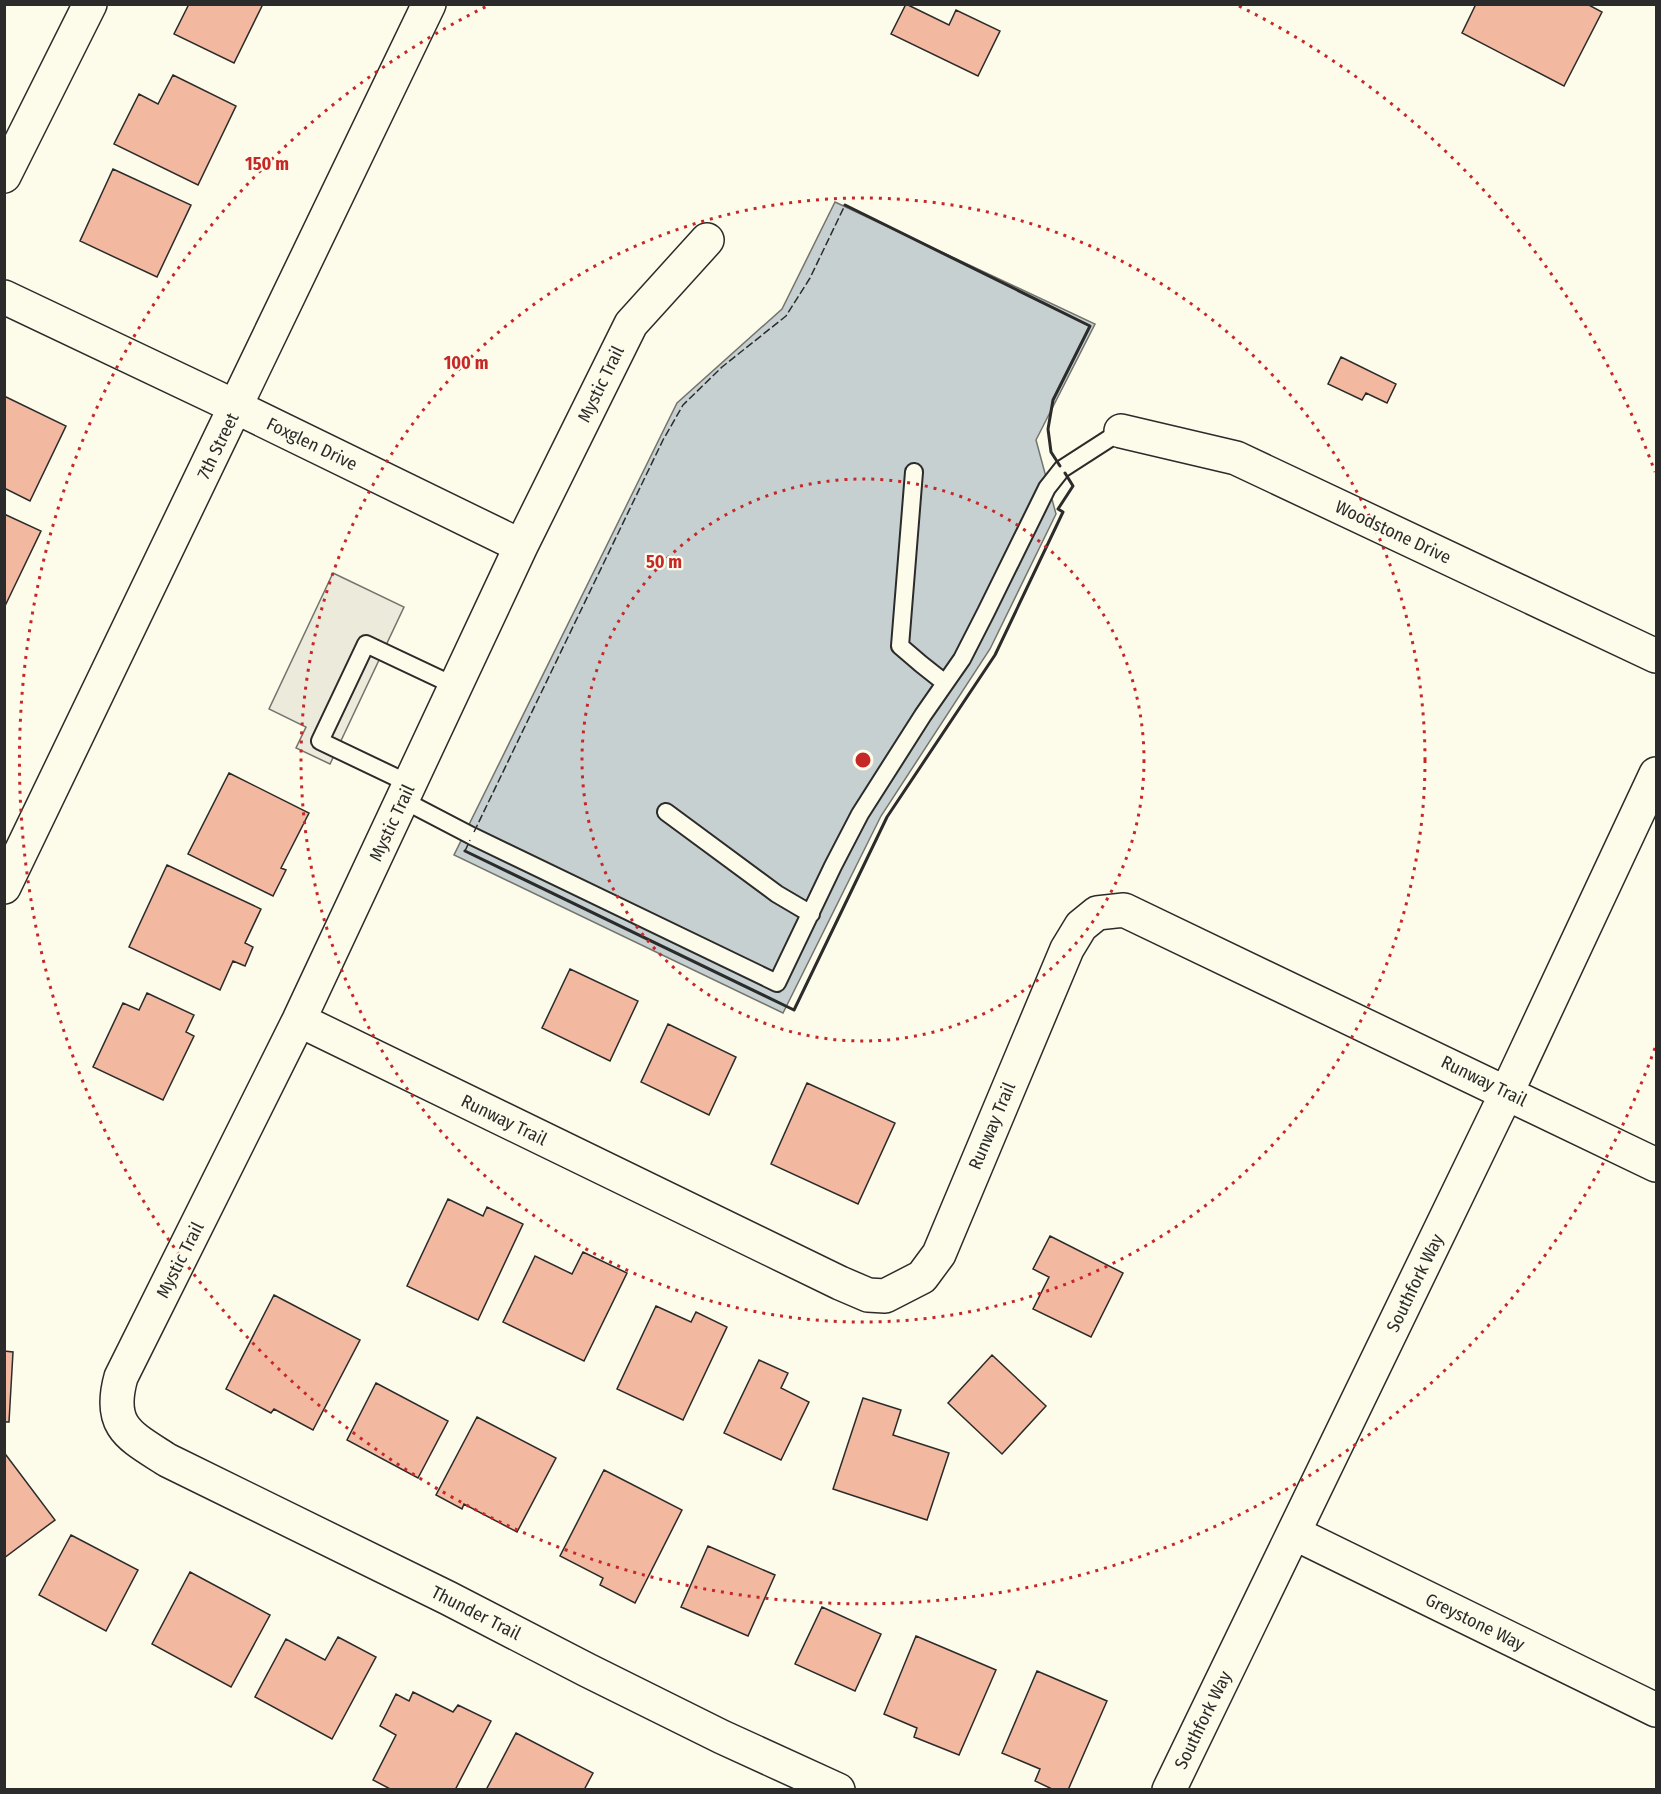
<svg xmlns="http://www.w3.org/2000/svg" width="1661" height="1794" font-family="'Fira Sans Condensed',sans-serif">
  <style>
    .parking { fill: #eceadb; stroke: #74746e; stroke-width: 1.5 }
    .water { fill: #c7d0d0; stroke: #74746e; stroke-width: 1.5 }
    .building { fill: #f2b8a0; stroke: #2b2b2b; stroke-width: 1.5 }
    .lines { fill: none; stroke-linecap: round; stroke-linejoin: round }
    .service-casing { stroke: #2b2b2b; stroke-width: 20 }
    .minor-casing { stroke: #2b2b2b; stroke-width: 36 }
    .tertiary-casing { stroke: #2b2b2b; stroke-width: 36 }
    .service { stroke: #fdfbea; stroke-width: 16 }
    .minor { stroke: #fdfbea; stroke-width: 33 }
    .tertiary { stroke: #fdfbea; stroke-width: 33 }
    .fence { stroke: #2b2b2b; stroke-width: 1.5; stroke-dasharray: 8 3; stroke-linecap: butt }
    .wall { stroke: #2b2b2b; stroke-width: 3 }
    .ring { fill: none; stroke: #c62828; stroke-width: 3; stroke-dasharray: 3 6 }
    .labels { text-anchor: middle; stroke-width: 4.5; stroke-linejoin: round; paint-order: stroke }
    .street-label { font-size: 18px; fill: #2b2b2b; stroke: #fdfbea }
    .centre { fill: #c62828; stroke: #fdfbea; stroke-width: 3 }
    .ring-label { font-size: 18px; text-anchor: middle; font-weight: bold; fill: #c62828; stroke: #fdfbea; stroke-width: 4.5; stroke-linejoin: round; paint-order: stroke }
  </style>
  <rect width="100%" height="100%" fill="#fdfbea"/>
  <path class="parking" d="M333 573 404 607 330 764 296 748 306 727 269 709Z"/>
  <path class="water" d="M835 202 1095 324 1036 440 1056 514 990 649 881 816 783 1013 454 855 677 403 782 309Z"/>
  <path class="building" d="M189 4H263L234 63 174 34Z
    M906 4 949 25 956 10 1000 31 978 76 891 34Z
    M1476 4H1587L1602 12 1564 86 1462 33Z
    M173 75 236 106 198 185 114 144 139 94 158 104Z
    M113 169 191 205 157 277 80 241Z
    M1341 357 1396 384 1387 403 1366 393 1362 400 1328 384Z
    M4 396 66 426 30 501 4 488Z
    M4 514 41 531 4 608Z
    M229 773 309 813 281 868 286 870 273 896 188 854Z
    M167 865 261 909 245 943 253 947 245 966 233 961 220 990 129 947Z
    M570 969 638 1001 610 1061 542 1028Z
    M147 993 194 1015 186 1032 194 1036 163 1100 93 1067 123 1003 139 1010Z
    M668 1024 736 1057 709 1115 641 1082Z
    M807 1083 895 1123 858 1204 771 1164Z
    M448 1199 483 1216 487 1207 523 1224 478 1320 407 1286Z
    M1050 1236 1123 1273 1091 1337 1033 1309 1049 1277 1033 1269Z
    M583 1252 627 1273 584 1361 503 1322 535 1256 572 1274Z
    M274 1295 360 1340 313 1430 274 1409 271 1413 226 1389Z
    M656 1306 691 1322 696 1312 727 1327 683 1420 617 1389Z
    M4 1351 13 1352 9 1422H4Z
    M992 1355 1046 1406 1002 1454 948 1403Z
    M759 1360 788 1373 781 1388 809 1402 781 1460 724 1433Z
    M376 1383 448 1421 418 1478 347 1440Z
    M863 1398 901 1410 893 1435 949 1453 927 1520 833 1489Z
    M477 1417 556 1458 517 1532 464 1504 462 1509 436 1495Z
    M6 1455 55 1520 4 1558V1456Z
    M604 1470 682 1510 635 1603 600 1585 603 1578 560 1556Z
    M71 1535 138 1570 106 1631 39 1595Z
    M708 1546 775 1575 748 1636 681 1607Z
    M190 1572 270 1615 231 1687 152 1644Z
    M822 1607 881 1634 855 1691 795 1664Z
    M916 1636 996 1670 959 1755 914 1737 917 1728 884 1714Z
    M338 1637 376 1657 332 1739 255 1697 286 1639 325 1660Z
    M1037 1671 1107 1701 1068 1790H1054L1035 1781 1040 1769 1002 1753Z
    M413 1692 453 1712 458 1705 491 1721 455 1790H392L373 1780 396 1735 380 1726 396 1694 409 1701Z
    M516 1733 593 1773 584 1790H486Z"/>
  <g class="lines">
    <defs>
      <path id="service" d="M914 472 900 646 921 664 945 683
        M410 784 320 741 366 644 455 686
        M403 800 472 836 777 983 833 866 860 814 923 715 962 659 986 612 1047 488 1062 469 1121 431
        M666 812 777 894 811 914"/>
      <path id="minor" d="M4 176 90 4
        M707 240 631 324 521 546 299 1020 121 1377C107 1427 130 1436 167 1460L448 1598 587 1670 722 1737 838 1790
        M4 297 236 407 521 546
        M1121 431 1236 458 1656 656
        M299 1020 840 1283 868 1295 885 1296 922 1277 939 1254 1067 949 1081 926 1097 913 1124 910 1656 1165
        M1294 1533 1656 1710
        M1169 1790 1507 1092 1656 774"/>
      <path id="tertiary" d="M4 887 429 4"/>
    </defs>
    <use href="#service" class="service-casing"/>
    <use href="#minor" class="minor-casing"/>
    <use href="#tertiary" class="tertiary-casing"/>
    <use href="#service" class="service"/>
    <use href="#minor" class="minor"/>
    <use href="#tertiary" class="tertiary"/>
    <path class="fence" d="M474 832 663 440 683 405 722 367 786 316 810 278 845 205
      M465 851 470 840"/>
    <path class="wall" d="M845 205 1090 326 1053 400 1048 429 1051 452 1060 466
      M465 851 794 1010 887 817 995 655 1063 512 1058 509 1073 486 1065 473"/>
  </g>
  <g class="ring">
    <circle cx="863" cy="760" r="281"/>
    <circle cx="863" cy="760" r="562"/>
    <path d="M1655 1048A843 843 0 1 1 487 6M1239 6A843 843 0 0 1 1655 472"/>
  </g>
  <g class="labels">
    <g class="street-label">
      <text transform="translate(601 384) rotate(-64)" y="6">Mystic Trail</text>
      <text transform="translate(312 444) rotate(26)" y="6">Foxglen Drive</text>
      <text transform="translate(218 446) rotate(-64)" y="6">7th Street</text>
      <text transform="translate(1393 532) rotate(25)" y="6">Woodstone Drive</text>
      <text transform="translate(392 823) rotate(-65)" y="6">Mystic Trail</text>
      <text transform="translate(1484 1081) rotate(26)" y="6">Runway Trail</text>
      <text transform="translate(504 1120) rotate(26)" y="6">Runway Trail</text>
      <text transform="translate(992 1126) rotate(-67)" y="6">Runway Trail</text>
      <text transform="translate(180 1260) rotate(-63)" y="6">Mystic Trail</text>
      <text transform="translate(1415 1283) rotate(-64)" y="6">Southfork Way</text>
      <text transform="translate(476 1613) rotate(27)" y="6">Thunder Trail</text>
      <text transform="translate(1475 1622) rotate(26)" y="6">Greystone Way</text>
      <text transform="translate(1203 1720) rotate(-64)" y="6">Southfork Way</text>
    </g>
  </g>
  <circle cx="863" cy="760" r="9" class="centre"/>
  <g class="ring-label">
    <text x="267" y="170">150 m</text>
    <text x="466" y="369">100 m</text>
    <text x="664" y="568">50 m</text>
  </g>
  <rect width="1661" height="1794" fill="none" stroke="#2b2b2b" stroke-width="12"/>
</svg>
